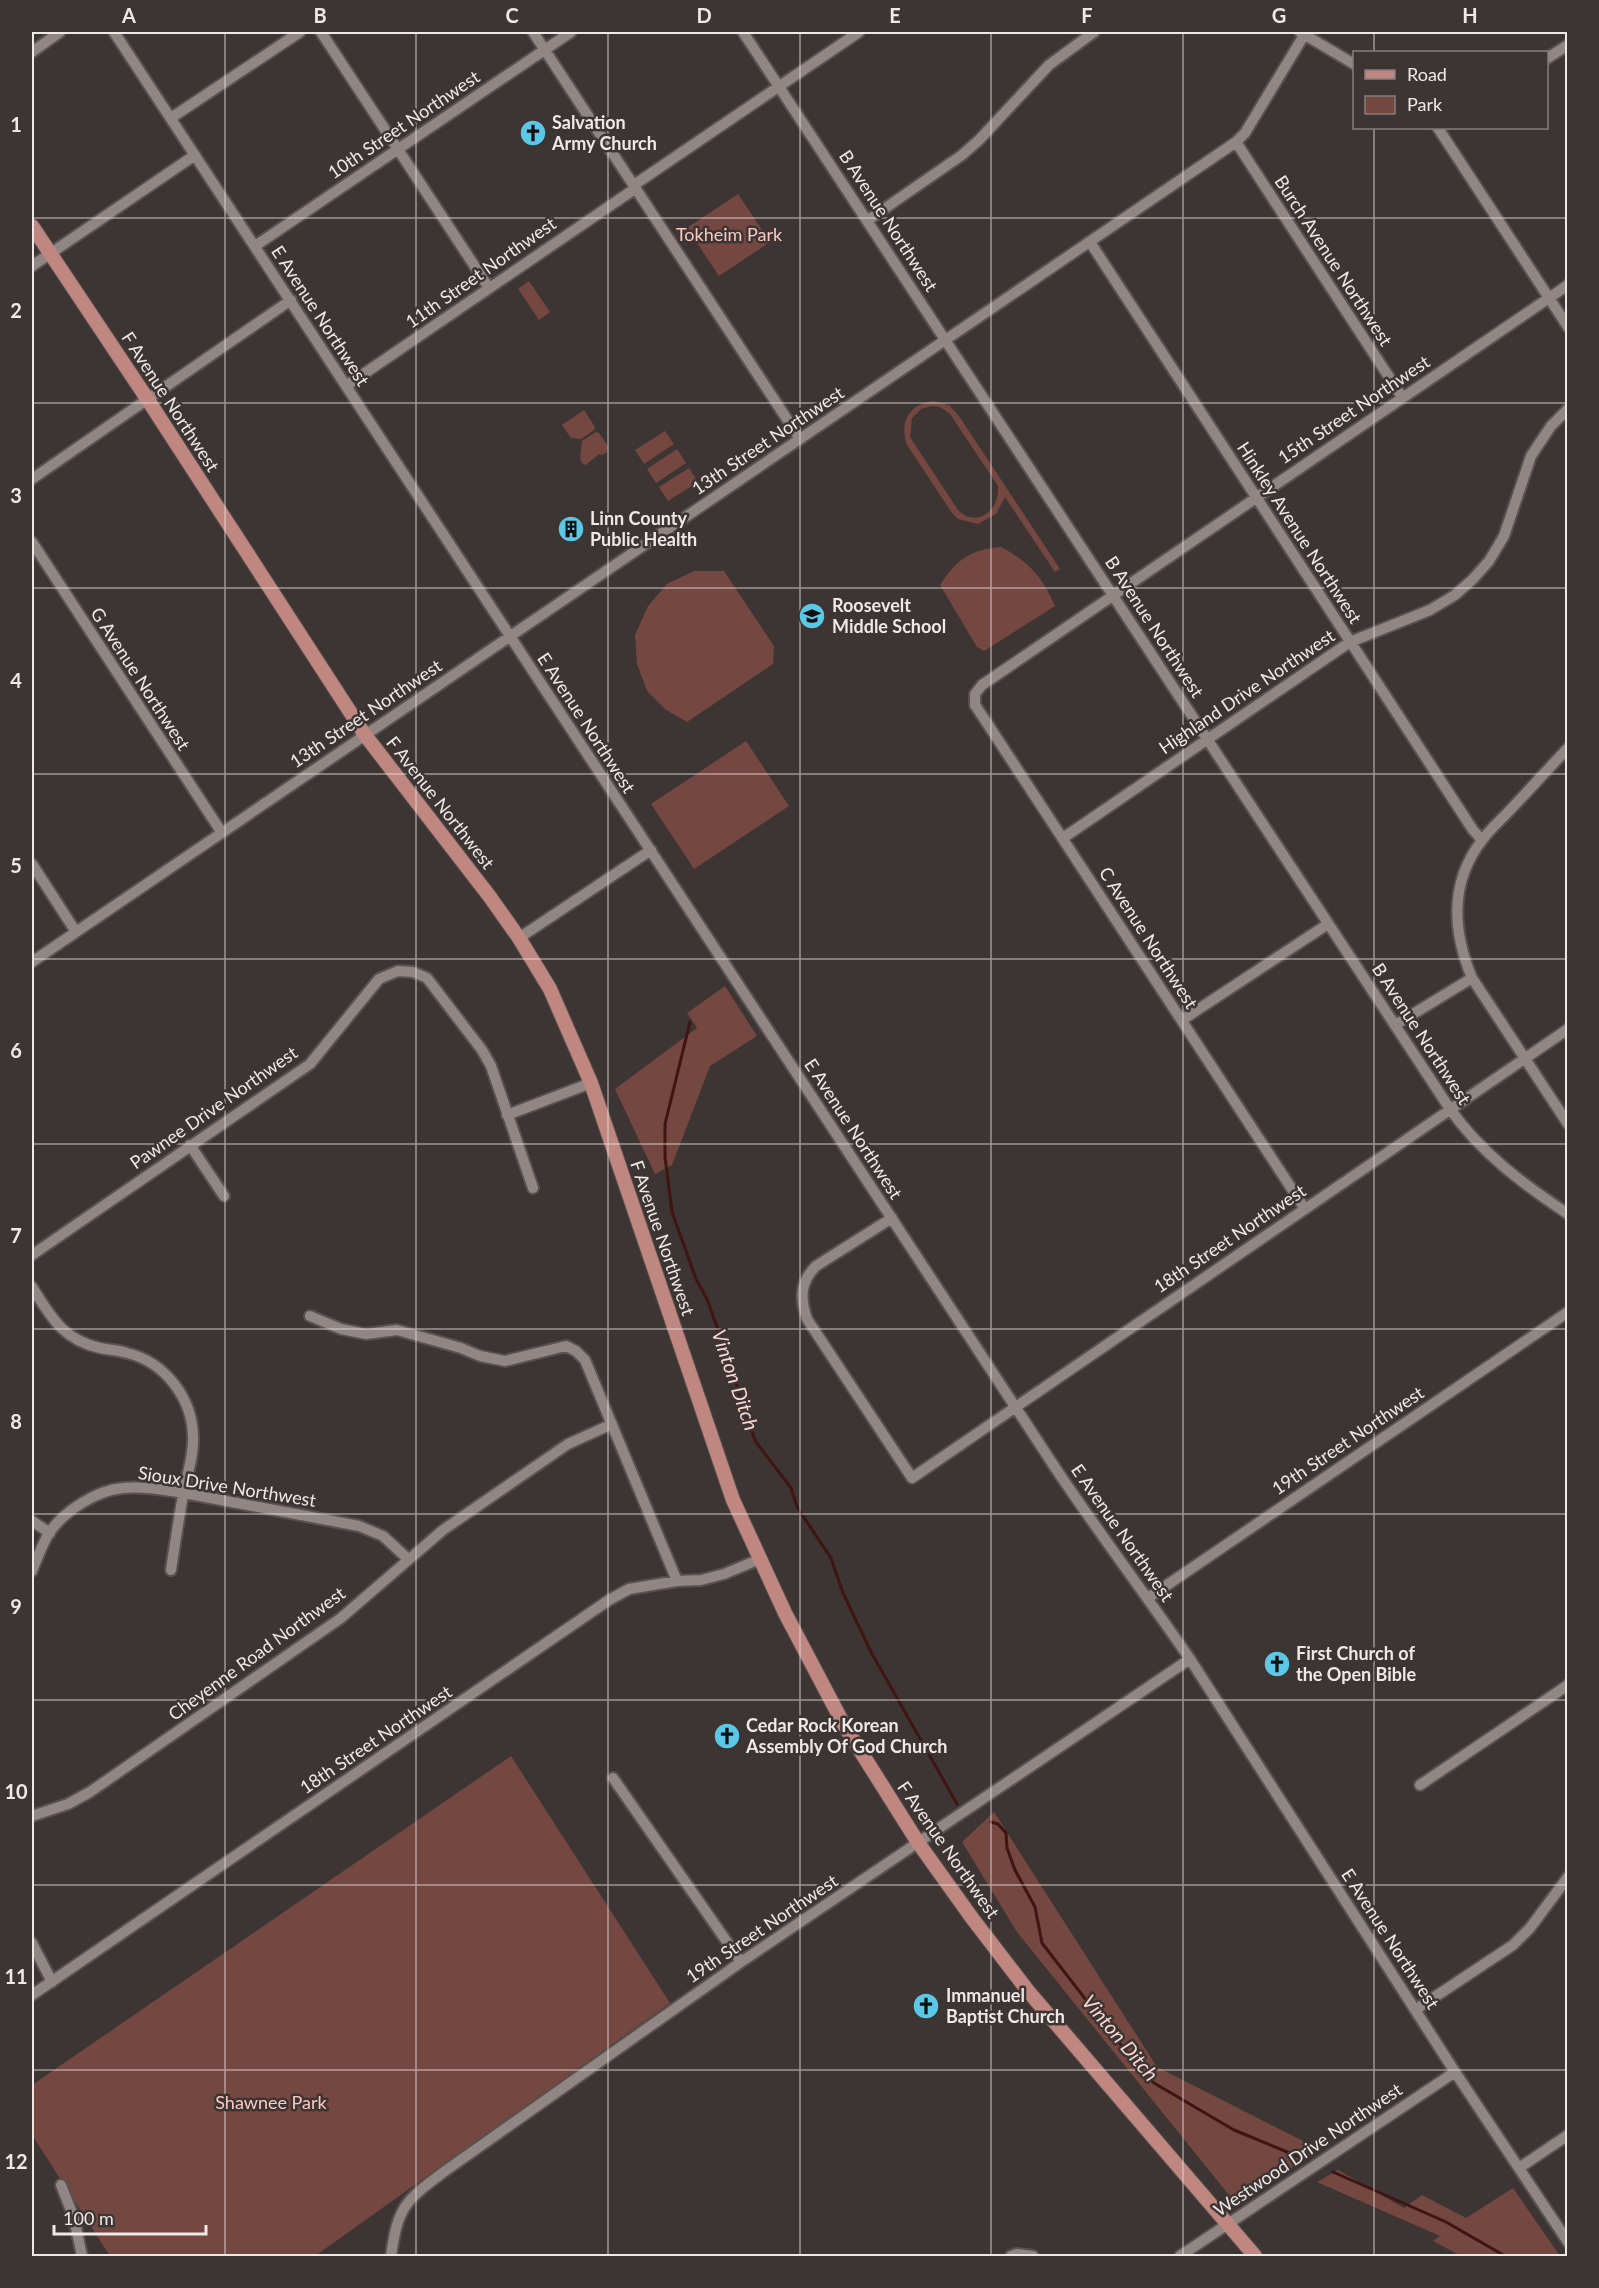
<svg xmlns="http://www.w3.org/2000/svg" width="1599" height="2288" font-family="Lato,sans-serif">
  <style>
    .green { fill: #744740; fill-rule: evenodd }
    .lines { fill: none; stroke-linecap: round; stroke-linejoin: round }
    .stream { stroke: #3e1511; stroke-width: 3 }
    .minor-casing { stroke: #595150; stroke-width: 14 }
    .major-casing { stroke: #595150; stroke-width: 16 }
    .minor { stroke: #908684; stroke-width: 10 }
    .major { stroke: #bf877f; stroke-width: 14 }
    .grid { fill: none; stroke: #eee8e7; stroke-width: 1.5; stroke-opacity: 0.55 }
    .labels { text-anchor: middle; stroke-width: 5; stroke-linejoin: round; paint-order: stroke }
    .poi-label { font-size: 18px; font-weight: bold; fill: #eee8e7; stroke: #3d3533; text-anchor: start }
    .street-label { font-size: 18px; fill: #eee8e7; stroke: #3d3533 }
    .park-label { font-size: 18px; fill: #f9c8c0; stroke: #3d3533 }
    .water-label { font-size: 20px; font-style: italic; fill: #f8d6d1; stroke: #3d3533 }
    .neatline { fill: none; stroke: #eee8e7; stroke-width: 2 }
    .grid-label { font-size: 20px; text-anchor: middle; font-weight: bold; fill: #eee8e7 }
  </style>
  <rect width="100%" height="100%" fill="#3d3533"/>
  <path class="green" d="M738 194 770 242 719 276 687 228Z
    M529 281 550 312 539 320 518 289Z
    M933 401 949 405 959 416 1060 569 1055 572 1005 497 996 514 978 524 958 519 952 513 907 445C899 423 909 404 933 401ZM932 406 940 407 950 414 998 486C1000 510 977 529 958 510L910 437 912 418 921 409Z
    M584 410 595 427 594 430 581 439 571 438 562 425Z
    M665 431 674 444 644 464 635 450Z
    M596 432 599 433 608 446 607 452 602 455 599 454 586 465 583 464 580 459 582 441Z
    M677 449 686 463 656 483 647 469Z
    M689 468 698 482 668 501 659 487Z
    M1001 547C1029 562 1042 576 1055 606L984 651 977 647 940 585C956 560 971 549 1001 547Z
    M694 571H724L774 646 773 664 687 722 666 710 647 691 637 664 635 635 648 606 667 584Z
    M746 741 789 806 694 869 651 804Z
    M725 986 757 1036 710 1066 672 1165 655 1174 615 1089 697 1028 687 1013Z
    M511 1756 670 2003 315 2256H110L32 2135V2085Z
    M994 1812 1157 2067 1319 2149 1237 2205 1017 1932 962 1842Z
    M1338 2170 1404 2208 1422 2195 1466 2218 1513 2188 1560 2256H1461L1433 2241 1440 2236 1317 2182Z"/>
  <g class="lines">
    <path class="stream" d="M690 1022 665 1124V1157L672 1212 696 1279 707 1299 732 1369 745 1414 756 1442 791 1488 797 1507 831 1558 843 1593 871 1652 957 1804
      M991 1822 998 1824 1006 1833 1007 1848 1015 1870 1035 1907 1042 1943 1124 2049 1154 2083 1234 2130 1304 2159
      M1333 2172 1446 2222 1505 2256"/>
    <defs>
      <path id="minor" d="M114 32 1056 1469C1099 1533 1146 1595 1190 1659L1455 2072 1568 2242
        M321 32 489 288
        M533 32 800 439
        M743 32 1450 1109C1481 1153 1523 1184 1568 1214
        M1300 32 1354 64
        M32 52 60 32
        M1546 59 1568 45
        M171 118 300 32
        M1438 128 1568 327
        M1236 142 1402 397
        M634 185 859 32
        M868 220 962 155 979 140 1049 65 1094 32
        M1090 242 1473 830 1482 840
        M255 246 571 32
        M32 266 195 155
        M346 386 636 188
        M32 479 291 300
        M32 542 222 833
        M1568 748C1549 768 1530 789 1511 809 1502 819 1491 828 1483 839 1449 882 1452 930 1472 978L1568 1124
        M1063 838 1350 642 1430 610 1455 595 1473 579 1489 561 1504 536 1531 456 1551 426 1568 409
        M32 864 76 932
        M519 938 651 850
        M32 962 1236 142 1245 133 1306 32
        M1182 1020 1328 924
        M1395 1025 1472 978
        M507 1115 591 1083
        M190 1145 224 1196
        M1305 1209 987 723 975 705V694L982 685 1568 285
        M892 1218 816 1266C800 1282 800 1298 807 1319L912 1478 1568 1029
        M32 1255 310 1064 379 979 398 971 413 972 427 978 482 1050 491 1066 533 1188
        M32 1287C51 1317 63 1340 100 1348 109 1350 118 1350 127 1353 165 1362 192 1398 193 1436 194 1454 188 1472 184 1490 179 1516 175 1544 171 1570
        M310 1316 341 1329 366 1334 397 1330 461 1348 480 1356 505 1361 566 1346 576 1351 585 1360 677 1581
        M32 1521 50 1533
        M32 1571C37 1559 42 1545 49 1533 64 1511 97 1490 123 1488 143 1486 164 1490 184 1493L359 1526 383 1536 408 1559
        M1148 1598 1568 1312
        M613 1778 741 1962
        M1420 1785 1568 1685
        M32 1816 68 1804 90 1792 341 1618 443 1530 568 1444 612 1424
        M32 1943 52 1982
        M32 1995 609 1600 629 1589 677 1581 701 1580 724 1574 760 1559
        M1415 2010 1513 1945 1530 1928 1568 1877
        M1519 2168 1568 2135
        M61 2185 74 2218 82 2256
        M391 2256C398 2206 405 2201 445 2171L741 1962 1190 1659
        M1011 2256 1017 2254 1033 2256
        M1180 2256 1455 2072"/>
      <path id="major" d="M32 226 148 400 365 735 490 897 519 938 550 989 591 1083 733 1500 785 1613 844 1725 919 1844 972 1918 1028 1991 1255 2256"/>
    </defs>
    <use href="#minor" class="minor-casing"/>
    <use href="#major" class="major-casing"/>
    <use href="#minor" class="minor"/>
    <use href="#major" class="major"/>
  </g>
  <path class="grid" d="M225 32V2256M416 32V2256M608 32V2256M800 32V2256M991 32V2256M1183 32V2256M1374 32V52M1374 128V2256M32 218H1568M32 403H1568M32 588H1568M32 774H1568M32 959H1568M32 1144H1568M32 1329H1568M32 1514H1568M32 1700H1568M32 1885H1568M32 2070H1568"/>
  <defs>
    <symbol id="church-disc" viewBox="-11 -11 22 22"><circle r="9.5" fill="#5ac8e6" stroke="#3d3533"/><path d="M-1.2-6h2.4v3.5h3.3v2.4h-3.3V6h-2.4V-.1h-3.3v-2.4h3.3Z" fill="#111"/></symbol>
    <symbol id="building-disc" viewBox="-11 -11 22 22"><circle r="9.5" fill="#5ac8e6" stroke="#3d3533"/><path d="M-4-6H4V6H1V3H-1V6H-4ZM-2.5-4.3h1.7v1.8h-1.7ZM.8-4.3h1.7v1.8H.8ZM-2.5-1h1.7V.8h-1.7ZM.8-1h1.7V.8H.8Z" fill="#111"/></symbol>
    <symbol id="school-disc" viewBox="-11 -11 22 22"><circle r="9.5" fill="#5ac8e6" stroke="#3d3533"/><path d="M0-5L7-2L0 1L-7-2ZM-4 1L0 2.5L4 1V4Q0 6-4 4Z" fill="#111"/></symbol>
  </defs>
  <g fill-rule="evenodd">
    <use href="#church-disc" x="518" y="118" width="30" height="30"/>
    <use href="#building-disc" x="556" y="514" width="30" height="30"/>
    <use href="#school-disc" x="797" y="601" width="30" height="30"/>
    <use href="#church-disc" x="1262" y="1649" width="30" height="30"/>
    <use href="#church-disc" x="712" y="1721" width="30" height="30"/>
    <use href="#church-disc" x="911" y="1991" width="30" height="30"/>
  </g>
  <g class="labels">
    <g class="poi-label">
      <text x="552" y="129">Salvation<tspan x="552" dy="21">Army Church</tspan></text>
      <text x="590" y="525">Linn County<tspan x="590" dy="21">Public Health</tspan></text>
      <text x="832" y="612">Roosevelt<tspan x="832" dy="21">Middle School</tspan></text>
      <text x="1296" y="1660">First Church of<tspan x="1296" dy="21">the Open Bible</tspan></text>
      <text x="746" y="1732">Cedar Rock Korean<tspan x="746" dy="21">Assembly Of God Church</tspan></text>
      <text x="946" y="2002">Immanuel<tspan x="946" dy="21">Baptist Church</tspan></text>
    </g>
    <g class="street-label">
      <text transform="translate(404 125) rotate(-34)" y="6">10th Street Northwest</text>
      <text transform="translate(888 221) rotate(57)" y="6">B Avenue Northwest</text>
      <text transform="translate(1333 261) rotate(57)" y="6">Burch Avenue Northwest</text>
      <text transform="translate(481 273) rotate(-35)" y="6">11th Street Northwest</text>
      <text transform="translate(320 316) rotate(57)" y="6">E Avenue Northwest</text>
      <text transform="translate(170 402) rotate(57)" y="6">F Avenue Northwest</text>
      <text transform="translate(1354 410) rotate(-34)" y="6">15th Street Northwest</text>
      <text transform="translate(768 441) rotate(-34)" y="6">13th Street Northwest</text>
      <text transform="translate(1299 533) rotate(57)" y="6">Hinkley Avenue Northwest</text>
      <text transform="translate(1154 627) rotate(57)" y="6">B Avenue Northwest</text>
      <text transform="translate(140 679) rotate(57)" y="6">G Avenue Northwest</text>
      <text transform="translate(1247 692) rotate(-34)" y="6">Highland Drive Northwest</text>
      <text transform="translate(366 714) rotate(-34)" y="6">13th Street Northwest</text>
      <text transform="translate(586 723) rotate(57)" y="6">E Avenue Northwest</text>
      <text transform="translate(440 803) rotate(52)" y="6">F Avenue Northwest</text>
      <text transform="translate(1148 938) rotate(57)" y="6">C Avenue Northwest</text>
      <text transform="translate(1421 1034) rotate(57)" y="6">B Avenue Northwest</text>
      <text transform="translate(214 1108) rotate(-35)" y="6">Pawnee Drive Northwest</text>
      <text transform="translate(853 1129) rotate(57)" y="6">E Avenue Northwest</text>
      <text transform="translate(662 1238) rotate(71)" y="6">F Avenue Northwest</text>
      <text transform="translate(1230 1239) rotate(-34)" y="6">18th Street Northwest</text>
      <text transform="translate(1348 1441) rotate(-34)" y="6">19th Street Northwest</text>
      <text transform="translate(227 1487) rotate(9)" y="6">Sioux Drive Northwest</text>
      <text transform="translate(1122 1533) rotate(55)" y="6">E Avenue Northwest</text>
      <text transform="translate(257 1654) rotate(-36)" y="6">Cheyenne Road Northwest</text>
      <text transform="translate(376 1740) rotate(-34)" y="6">18th Street Northwest</text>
      <text transform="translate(948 1850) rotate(55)" y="6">F Avenue Northwest</text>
      <text transform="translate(762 1929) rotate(-34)" y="6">19th Street Northwest</text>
      <text transform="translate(1390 1939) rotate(57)" y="6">E Avenue Northwest</text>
      <text transform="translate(1308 2150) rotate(-34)" y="6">Westwood Drive Northwest</text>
    </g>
    <g class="park-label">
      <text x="729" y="241">Tokheim Park</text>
      <text x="271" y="2109">Shawnee Park</text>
    </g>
    <g class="water-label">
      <text transform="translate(735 1380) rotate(71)" y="7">Vinton Ditch</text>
      <text transform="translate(1120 2038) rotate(50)" y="7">Vinton Ditch</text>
    </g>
  </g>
  <rect width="1599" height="2288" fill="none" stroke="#3d3533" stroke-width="66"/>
  <rect x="1353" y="51" width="195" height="78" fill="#3d3533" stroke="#847d7b" stroke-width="1.5"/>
  <rect x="1365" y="70" width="30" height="9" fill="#bf877f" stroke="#847d7b" stroke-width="1.5"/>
  <text x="1407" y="81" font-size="18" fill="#eee8e7">Road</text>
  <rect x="1365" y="96" width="30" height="18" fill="#744740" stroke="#847d7b" stroke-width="1.5"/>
  <text x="1407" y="111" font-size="18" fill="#eee8e7">Park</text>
  <path d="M54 2225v9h152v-9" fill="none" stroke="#eee8e7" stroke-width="3"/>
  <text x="63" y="2225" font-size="18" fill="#eee8e7" stroke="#3d3533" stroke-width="4.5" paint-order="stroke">100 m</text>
  <rect x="33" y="33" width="1533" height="2222" class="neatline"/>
  <g class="grid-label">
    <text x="129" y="23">A</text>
    <text x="320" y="23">B</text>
    <text x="512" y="23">C</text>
    <text x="704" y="23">D</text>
    <text x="895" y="23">E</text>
    <text x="1087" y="23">F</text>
    <text x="1279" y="23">G</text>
    <text x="1470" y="23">H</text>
    <text x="16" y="132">1</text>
    <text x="16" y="318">2</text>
    <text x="16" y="503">3</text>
    <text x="16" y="688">4</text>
    <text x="16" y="873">5</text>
    <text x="16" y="1058">6</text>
    <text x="16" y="1243">7</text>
    <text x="16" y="1429">8</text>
    <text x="16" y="1614">9</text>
    <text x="16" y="1799">10</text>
    <text x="16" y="1984">11</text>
    <text x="16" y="2169">12</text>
  </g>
</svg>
